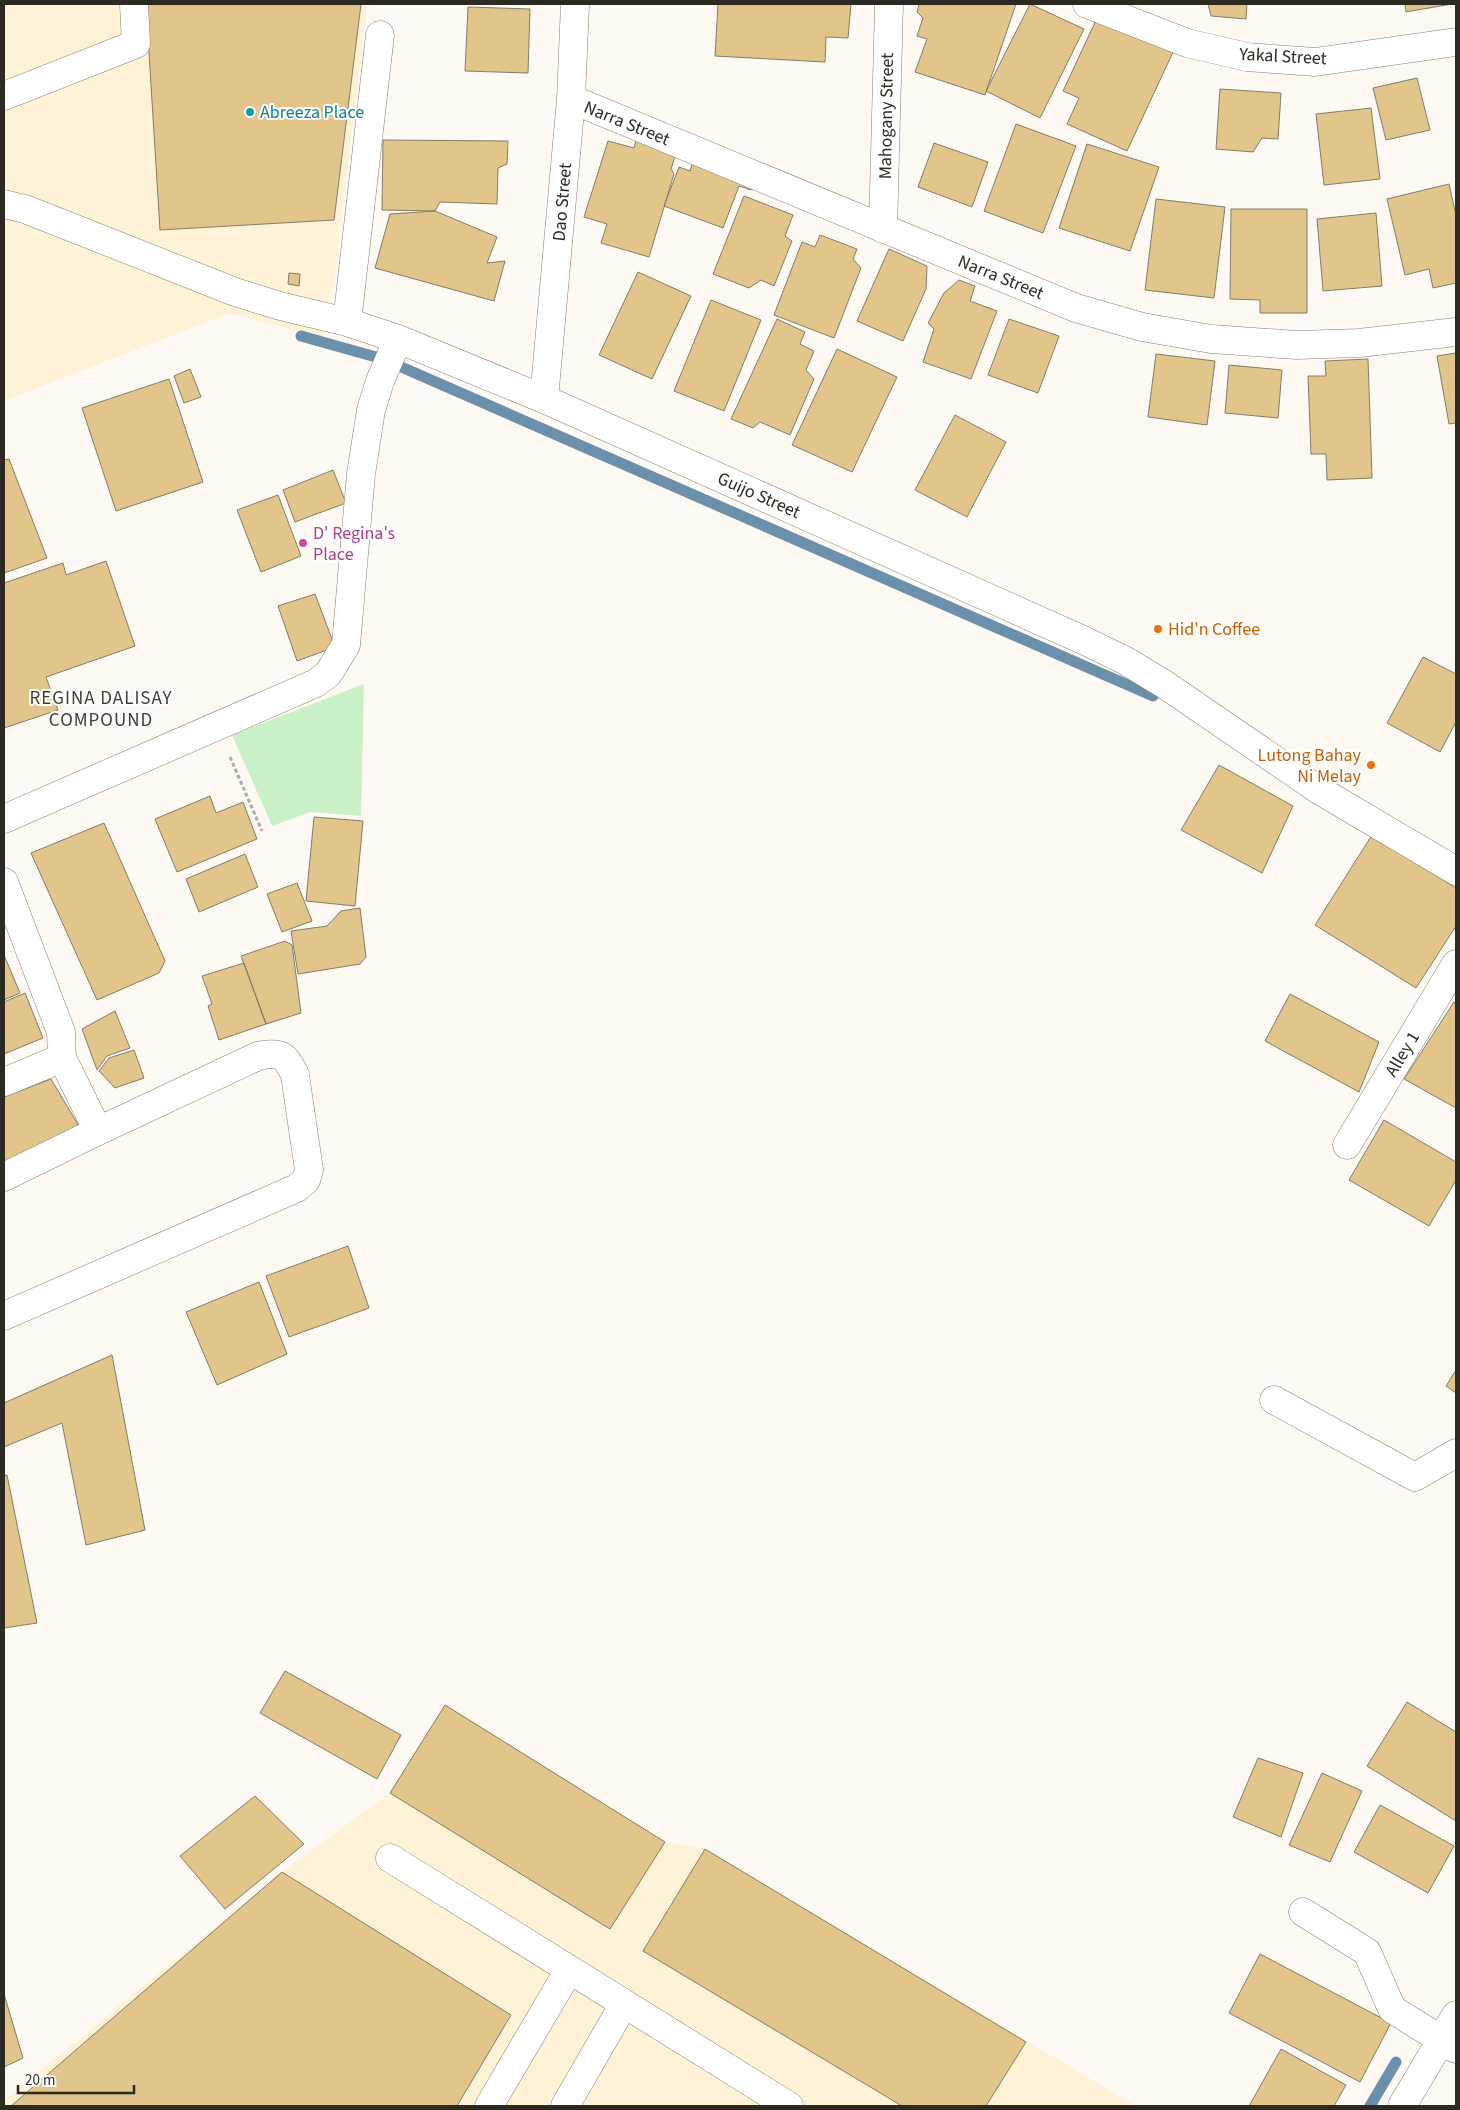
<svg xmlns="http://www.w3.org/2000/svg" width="1460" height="2110" font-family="'Source Sans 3',sans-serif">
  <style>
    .built { fill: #fff2d7 }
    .green { fill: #c9f0c6 }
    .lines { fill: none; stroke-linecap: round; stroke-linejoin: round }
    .stream { stroke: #6b90ab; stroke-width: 11 }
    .building { fill: #e2c58a; stroke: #847b6a }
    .minor-casing { stroke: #88806e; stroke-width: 29 }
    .path { stroke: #b0aca5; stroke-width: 3; stroke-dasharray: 4 2.5; stroke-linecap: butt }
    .minor { stroke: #fff; stroke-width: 28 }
    .culture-dot { fill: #0f9aa8; stroke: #fff; stroke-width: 2 }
    .hotel-dot { fill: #d1479c; stroke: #fff; stroke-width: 2 }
    .food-dot { fill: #e8710a; stroke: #fff; stroke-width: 2 }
    .labels { text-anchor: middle; stroke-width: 4; stroke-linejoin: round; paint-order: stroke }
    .street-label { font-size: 18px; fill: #2d2a22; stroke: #fff }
    .culture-label { font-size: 18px; fill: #0d838f; stroke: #fff; text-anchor: start }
    .hotel-label { font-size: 18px; fill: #b23c85; stroke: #fff; text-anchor: start }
    .food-label { font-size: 18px; fill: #c56008; stroke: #fff; text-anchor: start }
    .neighbourhood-label { font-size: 19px; letter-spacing: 1px; fill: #443d2d; stroke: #fff }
  </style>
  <rect width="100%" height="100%" fill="#fefaf3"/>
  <path class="built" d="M4 4H367L335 274 322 338 230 313 4 401Z
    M445 1705 665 1842 705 1849 1136 2106H4V2100L282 1872 390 1793Z"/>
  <path class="green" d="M364 684 361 816 310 812 272 826 232 735Z"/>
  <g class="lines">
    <path class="stream" d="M301 336 383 359 1153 696
      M1370 2106 1396 2062"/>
  </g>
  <path class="building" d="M146 4H361L334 220 160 230Z
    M718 4H851L848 38 826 37 825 62 715 56Z
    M919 4H1016L985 95 915 72 927 39 917 36 923 18 917 12Z
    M1030 4 1084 29 1040 118 986 91Z
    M1202 4H1247L1246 19 1211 16 1208 4Z
    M1405 4H1452L1406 12Z
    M468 7 530 9 528 73 465 71Z
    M1098 16 1174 50 1127 151 1067 124 1079 98 1063 91Z
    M1417 78 1430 130 1386 140 1373 88Z
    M1220 89 1281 93 1278 139 1262 138 1253 152 1216 149Z
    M1371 108 1380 179 1324 185 1316 114Z
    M1016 124 1076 146 1043 233 984 211Z
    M383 140 508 141 507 164 498 168 497 204 440 202 435 211 382 210Z
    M608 141 634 148 636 141 676 153 671 169 674 174 649 257 601 243 607 224 584 217Z
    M934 143 988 162 972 207 918 187Z
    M1087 144 1159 167 1130 251 1059 228Z
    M694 158 754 180 751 190 739 186 723 228 664 206 679 167 690 171Z
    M1449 184 1456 215V283L1433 288 1429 269 1405 275 1387 199Z
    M744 196 793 215 785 236 792 241 774 286 761 280 749 288 713 274Z
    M1156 199 1225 207 1214 298 1145 290Z
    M1231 209H1307V313H1260V300L1230 299Z
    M435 211 497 237 487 263 505 261 494 301 375 268 390 214Z
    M1376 213 1382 286 1323 291 1317 219Z
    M820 235 857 249 853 259 861 268 834 338 774 315 802 242 815 247Z
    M889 249 927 266 926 289 903 341 857 321Z
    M638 272 691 296 652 379 599 355Z
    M289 273 300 274 299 286 288 284Z
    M959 280 975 286 970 301 997 311 971 379 923 362 934 329 928 323 944 293Z
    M711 300 761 320 724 411 674 391Z
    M777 319 805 332 800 344 814 351 806 370 814 379 790 435 760 422 753 428 731 419Z
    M1009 319 1059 336 1038 393 988 375Z
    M837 349 897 377 852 472 792 445Z
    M1456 353V423L1449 424 1437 356Z
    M1156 354 1215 361 1207 425 1148 417Z
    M1368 359 1372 478 1327 480 1326 454H1311L1308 376H1326L1325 361Z
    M1229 365 1282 370 1278 418 1225 413Z
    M190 369 201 397 184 403 174 376Z
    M169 379 203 482 116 511 82 408Z
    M955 415 1006 442 967 517 915 490Z
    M9 459 47 558 4 573V460Z
    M333 470 346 503 295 522 283 490Z
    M278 495 301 556 261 572 237 510Z
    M106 561 135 646 46 677 58 710 4 728V583L63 563 66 575Z
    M315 594 335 647 297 661 278 606Z
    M1423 657 1456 674V722L1440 752 1387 723Z
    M1219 765 1293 806 1262 873 1181 830Z
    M210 796 216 813 243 802 257 839 177 872 155 819Z
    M314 817 363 821 355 906 306 901Z
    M104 823 165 961 159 973 97 1000 31 853Z
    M1372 835 1456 888V926L1416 988 1315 925Z
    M245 854 258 887 199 912 186 879Z
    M297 883 312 921 282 932 267 894Z
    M360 908 366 957 360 964 298 974 291 931 327 926 341 911Z
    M285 941 292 945 301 1013 266 1024 241 956Z
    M4 955 20 993 4 1000Z
    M244 963 266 1024 219 1040 208 1006 212 1004 202 976Z
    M25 993 43 1038 4 1054V1002Z
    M1290 994 1379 1042 1359 1092 1265 1041Z
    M1454 1002 1456 1004V1108L1404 1079Z
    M115 1011 130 1048 107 1056 97 1070 82 1029Z
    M134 1050 144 1078 115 1088 99 1071 109 1058Z
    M51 1079 80 1128 4 1164V1097Z
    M1384 1120 1456 1162V1180L1429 1226 1349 1180Z
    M348 1246 369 1308 289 1337 266 1276Z
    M259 1282 287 1354 217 1385 186 1312Z
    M112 1355 145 1530 86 1545 62 1423 4 1447V1403Z
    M1456 1370V1393L1446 1386Z
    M7 1475 37 1623 4 1628V1476Z
    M285 1671 401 1735 377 1779 260 1713Z
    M1407 1702 1456 1732V1821L1367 1766Z
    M445 1705 665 1842 610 1929 390 1793Z
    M1258 1758 1303 1773 1281 1837 1233 1817Z
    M1322 1773 1362 1791 1330 1862 1289 1845Z
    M255 1796 304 1844 225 1909 180 1856Z
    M1380 1805 1454 1846 1428 1893 1354 1852Z
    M705 1849 1026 2042 986 2106H902L643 1951Z
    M282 1872 511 2015 457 2106H11Z
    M1260 1954 1391 2023 1360 2082 1229 2013Z
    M4 1994 23 2058 4 2067Z
    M1281 2049 1346 2085 1334 2106H1249Z"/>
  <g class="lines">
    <defs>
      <path id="minor" d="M1087 4 1187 43 1247 57 1315 62 1456 42
        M4 96 136 44 134 4
        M571 99 1076 308 1142 327 1211 339 1297 345 1359 343 1456 332
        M4 204 25 209 235 292 280 306 347 322 398 339 544 399 1083 640 1126 661 1164 684 1319 790 1456 871
        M883 229 889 4
        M347 322 380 35
        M544 399 571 99 575 4
        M4 819 316 683 328 674 346 645 361 474 371 410 380 381 398 339
        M4 882 61 1032 62 1058 98 1131
        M4 1082 62 1058
        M1347 1145 1456 964
        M4 1177 98 1131 258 1056C280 1051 286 1055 295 1075L309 1170 306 1180 297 1188 4 1316
        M1274 1400 1415 1477 1456 1453
        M390 1858 789 2106
        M1303 1912 1367 1952 1392 2009 1456 2049
        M489 2106 569 1970
        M565 2106 624 2004
        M1402 2106 1456 2015"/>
    </defs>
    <use href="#minor" class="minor-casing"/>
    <path class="path" d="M230 757 262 831"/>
    <use href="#minor" class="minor"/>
  </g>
  <circle class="culture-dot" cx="250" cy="112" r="5"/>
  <circle class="hotel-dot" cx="303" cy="543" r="5"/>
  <g class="food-dot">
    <circle cx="1158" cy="629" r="5"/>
    <circle cx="1371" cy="765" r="5"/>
  </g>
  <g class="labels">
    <g class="street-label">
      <text transform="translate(1283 56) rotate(3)" y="6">Yakal Street</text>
      <text transform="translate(886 116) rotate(-89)" y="6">Mahogany Street</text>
      <text transform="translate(627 123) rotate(22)" y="6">Narra Street</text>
      <text transform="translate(562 202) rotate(-85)" y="6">Dao Street</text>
      <text transform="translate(1001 277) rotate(22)" y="6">Narra Street</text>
      <text transform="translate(759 495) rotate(24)" y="6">Guijo Street</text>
      <text transform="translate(1402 1054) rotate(-59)" y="6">Alley 1</text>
    </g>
    <g class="culture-label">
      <text x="260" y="118">Abreeza Place</text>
    </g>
    <g class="hotel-label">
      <text x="313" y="539">D' Regina's<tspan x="313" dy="21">Place</tspan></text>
    </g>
    <g class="food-label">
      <text x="1168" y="635">Hid'n Coffee</text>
      <text x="1361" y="761" text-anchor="end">Lutong Bahay<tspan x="1361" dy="21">Ni Melay</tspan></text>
    </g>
    <g class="neighbourhood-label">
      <text x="101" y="704">REGINA DALISAY<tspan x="101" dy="22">COMPOUND</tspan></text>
    </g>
  </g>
  <rect width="1460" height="2110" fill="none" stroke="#2d2a22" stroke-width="10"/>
  <path d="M18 2085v8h116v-8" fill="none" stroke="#2d2a22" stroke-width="2.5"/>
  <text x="25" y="2085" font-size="15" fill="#2d2a22" stroke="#ffffff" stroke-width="4" paint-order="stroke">20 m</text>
</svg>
